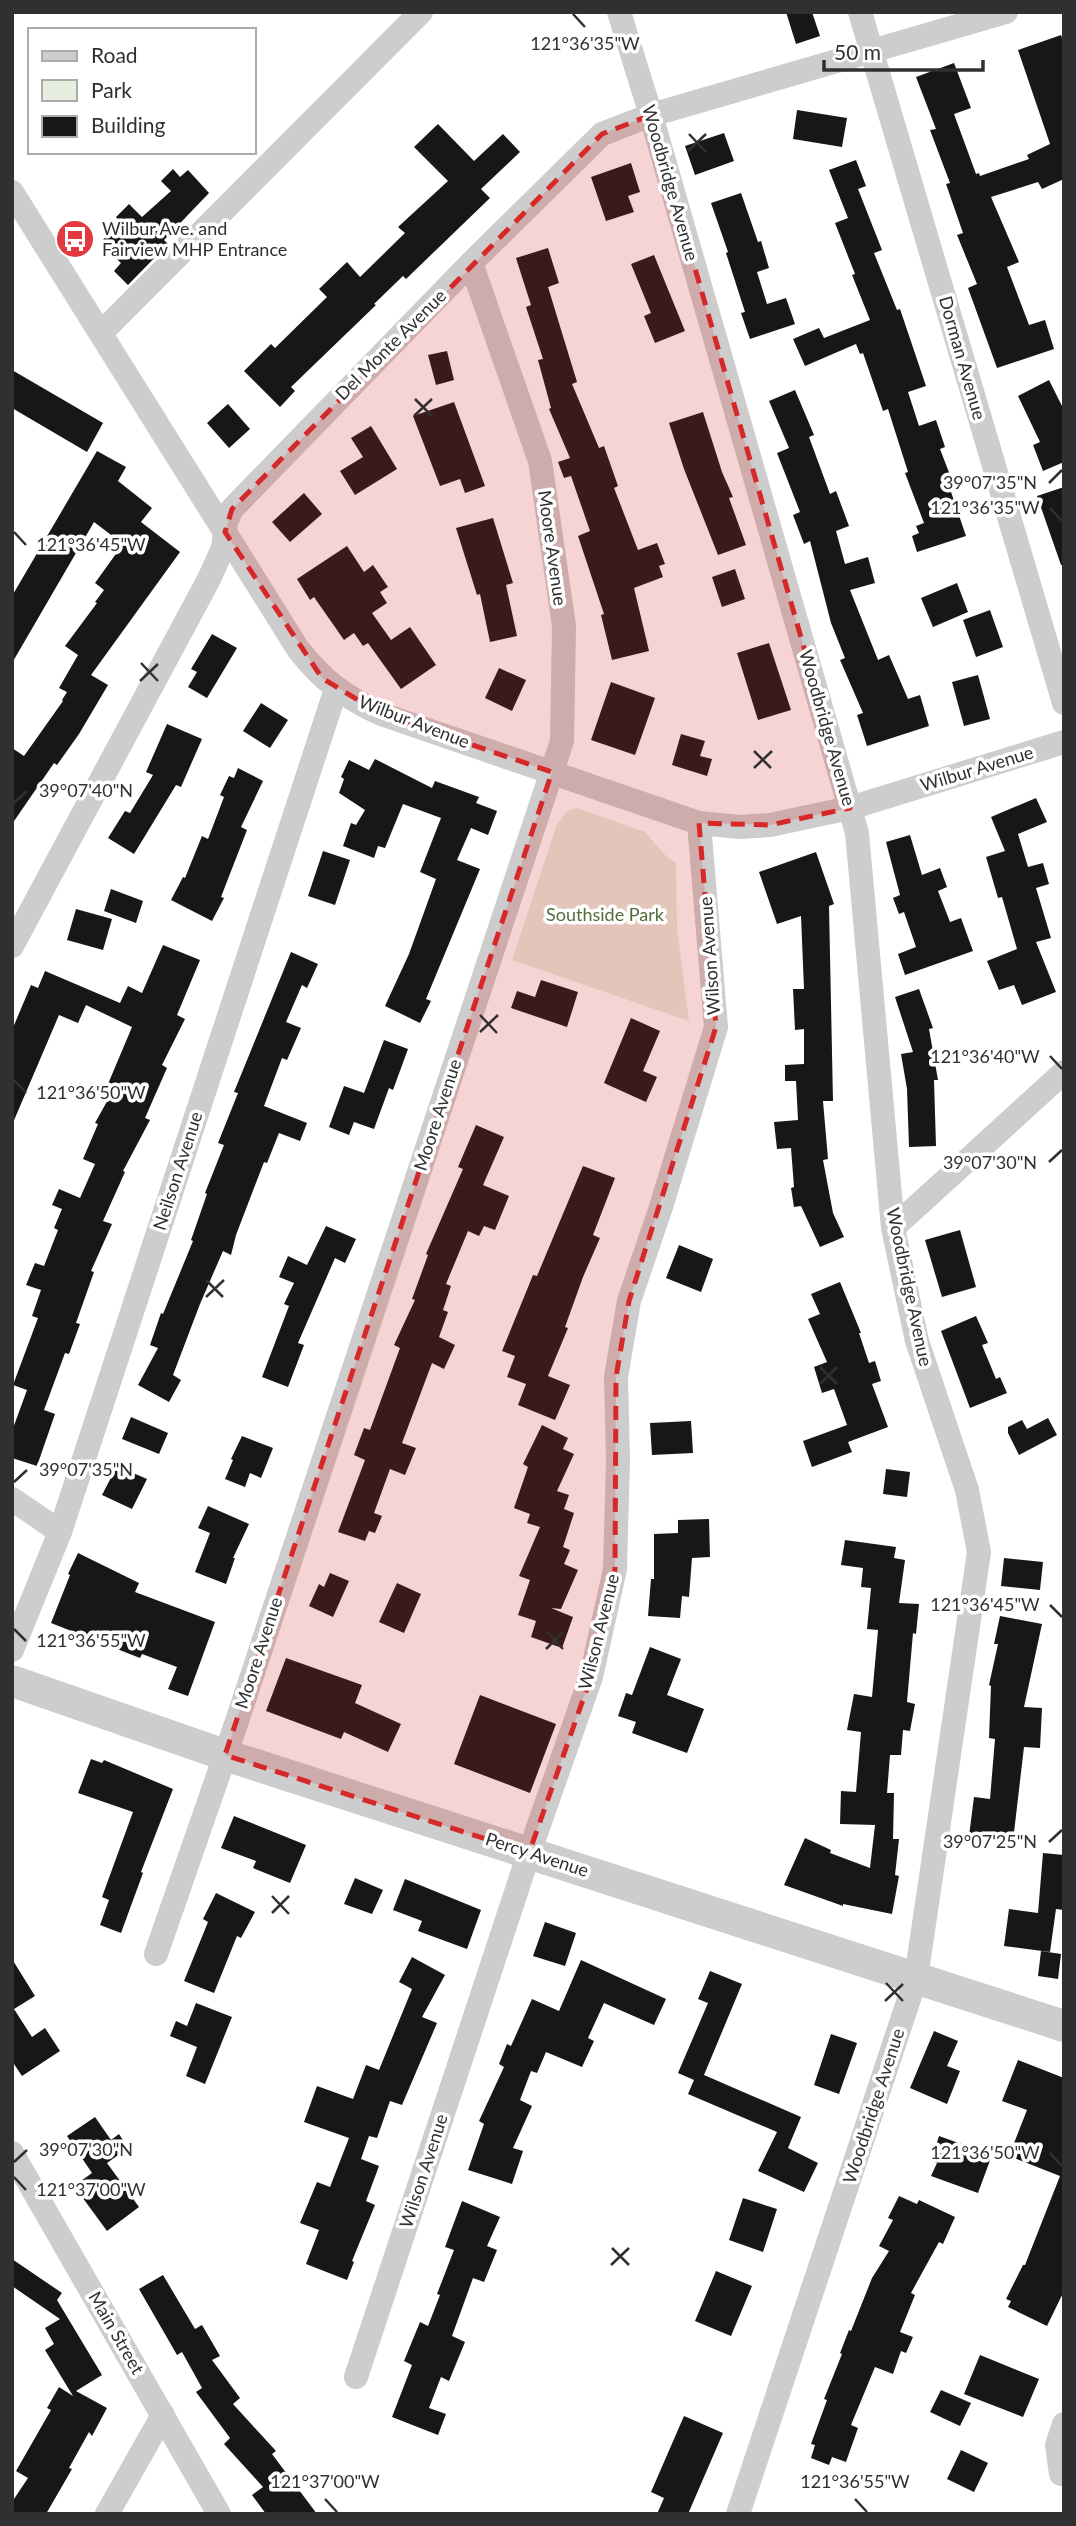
<svg xmlns="http://www.w3.org/2000/svg" width="1076" height="2526" font-family="Lato,sans-serif">
  <style>
    .green { fill: #e6eddf }
    .building { fill: #171717 }
    .lines { fill: none; stroke-linecap: round; stroke-linejoin: round }
    .minor { stroke: #cdcdcd; stroke-width: 24 }
    .tertiary { stroke: #cdcdcd; stroke-width: 32 }
    .marked { fill: #d62828; fill-opacity: 0.2; stroke: #d62828; stroke-width: 5; stroke-dasharray: 14 9; stroke-linejoin: round }
    .ticks { fill: none; stroke: #303030; stroke-width: 2.5 }
    .labels { text-anchor: middle; stroke-width: 7; stroke-linejoin: round; paint-order: stroke }
    .street-label { font-size: 18px; fill: #303030; stroke: #fff }
    .poi-label { font-size: 18px; fill: #303030; stroke: #fff; text-anchor: start }
    .park-label { font-size: 18px; fill: #526c3e; stroke: #fff }
    .ticks-label { font-size: 18px; text-anchor: middle; fill: #303030; stroke: #fff; stroke-width: 7; stroke-linejoin: round; paint-order: stroke }
  </style>
  <rect width="100%" height="100%" fill="#fff"/>
  <path class="green" d="M577 808 645 832 665 855 676 863 677 928 689 1021 512 960 557 824 569 810Z"/>
  <path class="building" d="M786 12H812L820 36 796 44Z
    M1061 35 1064 44V179L1042 189 1038 182 991 197 1019 262 1007 267 1029 325 1045 320 1054 349 997 368 968 288 977 284 957 235 963 233 946 184 950 183 930 130 936 129 916 77 954 63 971 108 954 114 976 174 979 173 980 176 1029 159 1027 155 1050 144 1018 50Z
    M797 110 847 118 842 147 793 139Z
    M438 124 474 161 503 134 520 152 481 189 490 198 406 279 403 276 374 304 376 305 291 387 295 391 280 407 244 371 271 344 275 348 327 297 319 289 347 262 360 277 405 233 398 227 448 181 414 147Z
    M724 133 734 161 695 175 685 146Z
    M856 160 866 186 858 189 882 250 874 253 897 310 900 309 926 386 908 392 919 426 936 420 945 447 940 449 955 488 950 489 966 536 917 552 912 536 919 533 916 526 924 523 905 473 908 472 888 409 883 411 863 353 860 354 856 344 805 366 793 339 819 328 824 338 870 320 852 275 855 274 835 223 848 218 829 170Z
    M631 163 640 192 628 196 634 212 606 221 591 177Z
    M173 169 180 177 188 170 209 193 164 240 168 244 128 285 114 271 121 263 100 243 120 222 116 217 129 204 142 217 171 191 161 181Z
    M741 193 758 242 761 241 769 268 757 272 767 304 786 298 795 324 750 339 741 313 745 312 726 253 728 252 711 203Z
    M548 248 559 283 548 287 577 382 572 384 599 448 604 446 618 486 614 488 638 550 657 543 665 564 659 566 663 577 634 588 649 651 612 660 601 615 604 614 578 536 590 531 571 476 564 478 558 462 570 458 549 409 551 408 538 360 543 359 526 307 531 305 516 258Z
    M654 255 685 331 655 343 644 316 651 313 631 264Z
    M447 351 454 380 436 385 428 355Z
    M12 370 103 423 87 452 12 408Z
    M1049 380 1064 410V462L1043 471 1033 445 1040 442 1018 396Z
    M795 390 814 435 809 437 830 494 836 491 849 526 836 531 845 564 868 557 875 583 850 590 878 660 889 655 908 699 920 695 929 726 867 746 857 715 863 713 840 660 845 658 831 623 810 541 804 544 793 515 800 512 777 453 789 448 769 401Z
    M454 402 485 486 465 493 460 479 440 486 413 416Z
    M228 404 250 429 229 448 207 423Z
    M703 412 722 472 733 497 729 498 746 545 718 555 684 469 669 423Z
    M371 426 397 469 355 495 340 471 363 457 351 438Z
    M97 451 126 467 118 481 152 508 141 522 180 552 91 675 108 685 79 734 57 765 54 763 12 824V748L24 756 63 701 62 700 67 692 59 688 78 655 65 646 97 603 95 602 104 590 95 583 123 544 94 522 12 663V596Z
    M1064 487V565H1061L1037 496Z
    M304 493 322 514 290 542 272 522Z
    M493 518 513 583 506 585 517 636 490 642 480 594 477 595 456 528Z
    M347 546 364 572 373 565 388 587 380 592 387 603 372 613 391 640 410 627 436 665 401 689 368 643 363 646 354 633 344 640 314 597 310 600 297 579Z
    M735 569 745 599 722 607 712 577Z
    M957 583 968 612 933 627 921 598Z
    M990 610 1003 647 976 657 963 620Z
    M212 634 237 648 207 698 188 687 197 672 191 669Z
    M769 643 791 710 758 720 737 653Z
    M499 668 526 680 512 711 485 698Z
    M978 675 990 719 964 726 952 682Z
    M611 682 655 698 635 755 591 740Z
    M261 703 288 720 270 748 243 731Z
    M167 724 202 739 181 787 176 785 134 854 108 838 125 811 130 813 153 775 146 772Z
    M681 734 705 741 700 756 712 759 707 776 672 765Z
    M375 759 432 788 435 781 479 797 476 803 497 811 488 835 471 828 457 860 480 869 426 999 431 1001 420 1023 385 1006 409 954 436 879 420 872 441 818 403 804 385 848 378 846 374 858 343 846 351 823 356 825 365 810 339 793 344 779 341 777 349 760 369 770Z
    M238 768 263 781 241 827 247 830 221 897 224 898 212 921 171 900 183 877 185 878 202 836 208 839 224 797 220 795 229 776 234 778Z
    M1036 798 1047 822 1018 834 1028 867 1043 863 1049 884 1036 888 1051 938 1036 942 1056 992 1022 1005 1014 985 999 990 987 961 1017 949 1002 897 998 898 986 857 1005 851 991 817Z
    M910 835 922 875 940 868 947 887 938 891 950 922 961 918 973 951 905 975 898 954 916 947 904 912 899 914 893 898 900 895 886 842Z
    M323 851 350 860 335 905 308 896Z
    M816 852 834 904 829 906 833 1101H823L828 1159 823 1160 833 1213 844 1237 820 1247 801 1206 794 1207 791 1188 794 1187 791 1148 777 1149 774 1122 798 1120 796 1081H785V1065L804 1064V1029L795 1030 793 989H804L801 916 777 924 759 872Z
    M111 889 143 901 136 923 104 911Z
    M76 909 112 919 103 950 67 940Z
    M163 945 200 960 177 1015 185 1019 162 1065 167 1068 145 1118 150 1120 123 1171 125 1172 103 1221 112 1224 91 1271 94 1272 76 1323 80 1324 69 1354 65 1353 44 1410 55 1414 37 1466 12 1458V1431L27 1390 13 1385 38 1318 32 1316 41 1290 26 1285 35 1263 44 1266 58 1230 54 1228 62 1209 52 1205 59 1189 80 1198 95 1164 83 1159 98 1124 95 1123 115 1087 108 1084 132 1027 86 1005 78 1023 59 1015 12 1125V1030L31 985 38 988 45 971 120 1003 128 986 142 993Z
    M291 952 318 964 307 988 302 985 286 1022 301 1028 287 1060 282 1058 264 1106 307 1123 300 1141 279 1133 267 1163 264 1162 236 1235 231 1255 223 1251 200 1304 173 1375 181 1380 169 1402 138 1385 158 1348 150 1345 161 1313 163 1314 193 1241 191 1240 207 1194 205 1193 224 1145 218 1143 238 1093 234 1092Z
    M541 980 578 992 567 1027 511 1008 517 991 535 997Z
    M919 989 933 1028 929 1029 938 1080H934L936 1146 909 1147 907 1089 901 1054 913 1052 895 997Z
    M631 1018 660 1031 643 1071 657 1077 646 1102 604 1083Z
    M384 1040 408 1049 393 1090 389 1088 374 1129 354 1122 349 1135 329 1127 344 1086 364 1093Z
    M476 1125 504 1137 483 1185 509 1196 495 1230 484 1226 479 1236 468 1231 446 1284 451 1286 443 1310 448 1312 439 1337 455 1345 444 1369 432 1363 402 1443 416 1448 405 1475 390 1469 374 1513 382 1516 375 1533 369 1531 365 1541 338 1532 365 1460 354 1455 364 1428 370 1430 400 1348 394 1345 415 1300 412 1299 428 1255 426 1254 463 1169 458 1167Z
    M583 1166 615 1178 593 1235 600 1238 583 1277 565 1327 568 1328 548 1376 570 1385 555 1420 518 1405 526 1384 507 1377 515 1356 502 1351 533 1275 537 1276Z
    M326 1226 356 1239 345 1263 335 1258 298 1343 304 1345 288 1387 262 1377 289 1306 284 1304 294 1283 279 1277 288 1256 307 1265Z
    M960 1230 976 1287 942 1297 925 1240Z
    M679 1245 713 1259 701 1292 666 1278Z
    M840 1282 861 1333H859L869 1363 875 1361 881 1381 872 1384 888 1427 848 1442 852 1452 812 1467 803 1441 847 1425 834 1389 822 1393 814 1367 827 1362 808 1319 820 1314 811 1294Z
    M976 1316 988 1343 982 1345 996 1379 1000 1377 1007 1393 970 1408 941 1331Z
    M131 1417 168 1433 159 1454 122 1439Z
    M1048 1418 1057 1435 1019 1455 1008 1433V1427L1022 1420 1027 1429Z
    M691 1421 693 1453 652 1455 650 1423Z
    M542 1425 568 1438 563 1449 574 1454 557 1491 569 1495 564 1509 574 1513 563 1547 570 1550 564 1564 578 1570 561 1609 551 1608 573 1617 562 1648 531 1637 536 1621 518 1615 530 1580 519 1576 540 1527 527 1523 530 1514 514 1508 528 1467 523 1464Z
    M242 1436 273 1448 261 1478 250 1473 245 1487 225 1479 233 1460 231 1459Z
    M117 1466 147 1479 132 1509 102 1495Z
    M886 1469 910 1472 907 1497 883 1494Z
    M208 1506 249 1524 233 1558H235L226 1584 195 1572 210 1533 198 1528Z
    M709 1519 710 1557 692 1558 689 1597 682 1596 680 1618 648 1616 651 1579H654V1534L678 1533V1520Z
    M845 1540 896 1547 894 1558 905 1560 899 1603 919 1604 916 1634 913 1633 907 1702 915 1704 910 1731 903 1730 901 1755H890L887 1793H894L893 1839H899L895 1875 899 1876 892 1914 843 1904V1906L784 1885 805 1838 831 1850 830 1853 870 1868 875 1825 840 1824 841 1791 856 1792 861 1732 847 1730 854 1694 872 1697 878 1630 867 1629 871 1588 861 1587 863 1568 841 1565Z
    M78 1553 139 1583 135 1592 215 1622 188 1696 168 1689 177 1667 142 1654 140 1658 51 1623 70 1575 68 1574Z
    M1004 1558 1043 1562 1040 1590 1001 1586Z
    M330 1573 349 1581 333 1617 309 1606 319 1584 324 1587Z
    M397 1583 421 1594 404 1633 379 1622Z
    M1000 1616 1042 1624 1024 1707 1042 1708 1040 1748 1024 1747 1013 1841 969 1836 974 1797 990 1799 995 1739 989 1738 991 1686 989 1685 998 1644H994Z
    M650 1647 681 1659 667 1695 704 1709 687 1753 632 1733 636 1722 618 1716 626 1693 632 1695Z
    M286 1658 362 1685 355 1703 401 1724 388 1752 344 1732 341 1739 266 1711Z
    M480 1695 556 1724 530 1793 454 1764Z
    M91 1759 102 1763 104 1760 173 1789 141 1872 143 1873 121 1933 100 1925 109 1900 102 1897 133 1812 78 1793Z
    M234 1816 306 1845 290 1883 253 1868 256 1861 221 1848Z
    M1043 1853 1064 1855V1910L1056 1909 1050 1952 1004 1946 1009 1909 1038 1913Z
    M355 1878 383 1890 372 1914 344 1904Z
    M405 1879 481 1910 467 1949 418 1931 422 1921 393 1910Z
    M216 1893 255 1912 241 1938 237 1936 214 1993 184 1981 208 1922 203 1919Z
    M545 1922 576 1933 565 1966 533 1956Z
    M1041 1951 1061 1954 1058 1979 1038 1976Z
    M412 1957 445 1975 422 2017 437 2023 402 2105 390 2101 377 2138 369 2136 361 2159 379 2166 366 2201 375 2205 352 2261 354 2262 347 2280 306 2264 319 2230 300 2223 317 2182 330 2187 349 2138 304 2122 317 2086 353 2099 366 2065 379 2070 412 1989 399 1982Z
    M12 1959 35 1996 14 2009 32 2037 45 2028 60 2051 22 2076 12 2061Z
    M581 1960 666 1999 654 2025 604 2003 588 2038 594 2041 582 2067 546 2052 537 2073 531 2071 520 2100 532 2106 513 2148 523 2151 512 2184 468 2170 484 2124 479 2121 504 2067 499 2064 507 2044 511 2046 532 1999 559 2011Z
    M710 1971 742 1984 704 2075 801 2117 788 2148 818 2163 804 2192 758 2171 777 2132 688 2094 694 2080 678 2073 708 2003 698 1999Z
    M196 2003 232 2017 205 2084 186 2076 197 2047 170 2036 176 2021 187 2026Z
    M934 2031 958 2041 947 2066 960 2071 947 2104 910 2088Z
    M831 2034 857 2043 839 2094 814 2085Z
    M1018 2060 1064 2078V2291L1047 2326 1008 2307 1011 2301 1006 2299 1023 2265H1025L1060 2176 1009 2156 1027 2110 1002 2101Z
    M95 2117 111 2140 119 2134 128 2148 107 2163 139 2207 107 2231 74 2186 92 2173 67 2136Z
    M939 2136 992 2155 978 2193 931 2176 937 2163 931 2161Z
    M899 2196 917 2204 919 2200 955 2217 943 2244 939 2242 911 2293 915 2295 900 2332 913 2337 906 2353 901 2351 893 2374 875 2367 851 2425 858 2428 846 2462 832 2457 829 2465 811 2458 815 2445 811 2444 827 2400 824 2399 842 2354 840 2353 849 2330 851 2331 872 2278 889 2251 879 2246 893 2220 888 2218Z
    M743 2198 777 2209 763 2252 729 2240Z
    M462 2201 500 2217 487 2246 497 2250 484 2282 473 2278 452 2336 465 2342 449 2381 441 2377 429 2408 446 2414 438 2435 392 2417 412 2365 404 2361 420 2322 428 2326 440 2295 437 2294 454 2250 445 2247Z
    M12 2259 62 2293 57 2300 102 2375 76 2391 107 2408 92 2436 89 2432 69 2468 72 2469 46 2514H12V2502L28 2478 16 2471 51 2410 47 2408 59 2387 73 2396 45 2350 54 2344 45 2328 60 2319 12 2286Z
    M716 2271 752 2286 731 2336 695 2321Z
    M163 2275 195 2329 202 2325 220 2356 212 2360 240 2398 233 2404 276 2451 272 2454 317 2514H266L252 2495 263 2487 224 2444 230 2438 196 2392 202 2388 182 2352 177 2355 139 2289Z
    M980 2355 1039 2379 1023 2417 964 2394Z
    M941 2390 971 2403 960 2426 930 2412Z
    M684 2416 723 2433 688 2514H657L664 2498 651 2492Z
    M961 2450 988 2463 974 2492 947 2479Z"/>
  <g class="lines">
    <path class="minor" d="M619 12 651 115 857 833 893 1228 917 1341 967 1490 979 1552 916 1978 738 2514
      M860 12 1064 703
      M12 192 298 649C323 681 345 697 381 714L699 823 740 827 770 825 850 808 1064 742
      M101 333 421 12
      M12 946 209 579 223 548 226 522 232 509 471 263 602 134 651 115 1006 12
      M893 1228 1064 1072
      M12 1499 60 1532
      M12 1650 60 1532 336 689
      M156 1954 236 1724 562 741 564 626 540 461 471 263
      M12 2153 219 2514
      M356 2377 529 1853 591 1677 615 1569 618 1460 616 1377 629 1301 661 1207 716 1027 699 823
      M1061 2474 1057 2445 1064 2424
      M107 2514 163 2415"/>
    <path class="tertiary" d="M12 1681 225 1755 1064 2026"/>
  </g>
  <path class="marked" d="M651 115 850 808 770 825 699 823 716 1027 629 1301 616 1377 615 1569 591 1677 529 1853 225 1755 552 772 381 714 322 678 225 532 232 509 602 134Z"/>
  <path class="ticks" d="M573 14 585 27M689 134 706 152M688 151 706 134M415 399 432 416M414 416 432 399M1049 483 1062 470M1050 508 1062 521M14 532 26 545M141 663 158 681M140 681 158 664M754 751 771 768M754 768 772 751M14 803 27 791M480 1015 497 1033M480 1032 498 1015M1050 1056 1062 1069M14 1080 26 1093M1049 1162 1062 1150M206 1280 223 1297M206 1297 224 1280M820 1367 837 1384M820 1384 837 1367M14 1482 27 1470M1050 1605 1062 1617M14 1629 26 1641M546 1631 563 1649M546 1649 563 1632M1049 1842 1062 1830M272 1896 289 1914M272 1913 289 1896M886 1983 903 2001M885 2001 903 1984M1050 2153 1062 2166M14 2162 27 2150M14 2177 26 2190M612 2248 629 2265M611 2265 629 2248M325 2499 337 2512M855 2499 867 2512"/>
  <defs>
    <symbol id="bus-disc" viewBox="-11 -11 22 22"><circle r="9.5" fill="#e2383f" stroke="#fff"/><path d="M-5-6H5V4H4V6H2V4H-2V6H-4V4H-5ZM-3.5-4V0h7V-4ZM-3.5 1.2v1.5H-2V1.2ZM2 1.2v1.5H3.5V1.2Z" fill="#fff"/></symbol>
  </defs>
  <g fill-rule="evenodd">
    <use href="#bus-disc" x="53" y="217" width="44" height="44"/>
  </g>
  <g class="labels">
    <g class="street-label">
      <text transform="translate(670 183) rotate(74)" y="6">Woodbridge Avenue</text>
      <text transform="translate(391 345) rotate(-45)" y="6">Del Monte Avenue</text>
      <text transform="translate(962 358) rotate(74)" y="6">Dorman Avenue</text>
      <text transform="translate(552 548) rotate(82)" y="6">Moore Avenue</text>
      <text transform="translate(414 722) rotate(21)" y="6">Wilbur Avenue</text>
      <text transform="translate(827 728) rotate(74)" y="6">Woodbridge Avenue</text>
      <text transform="translate(977 769) rotate(-17)" y="6">Wilbur Avenue</text>
      <text transform="translate(710 956) rotate(-94)" y="6">Wilson Avenue</text>
      <text transform="translate(438 1115) rotate(-72)" y="6">Moore Avenue</text>
      <text transform="translate(178 1171) rotate(-72)" y="6">Neilson Avenue</text>
      <text transform="translate(909 1287) rotate(78)" y="6">Woodbridge Avenue</text>
      <text transform="translate(599 1632) rotate(-76)" y="6">Wilson Avenue</text>
      <text transform="translate(259 1653) rotate(-72)" y="6">Moore Avenue</text>
      <text transform="translate(537 1855) rotate(18)" y="6">Percy Avenue</text>
      <text transform="translate(874 2106) rotate(-72)" y="6">Woodbridge Avenue</text>
      <text transform="translate(424 2171) rotate(-72)" y="6">Wilson Avenue</text>
      <text transform="translate(116 2333) rotate(60)" y="6">Main Street</text>
    </g>
    <g class="poi-label">
      <text x="102" y="235">Wilbur Ave. and<tspan x="102" dy="21">Fairview MHP Entrance</tspan></text>
    </g>
    <g class="park-label">
      <text x="605" y="921">Southside Park</text>
    </g>
  </g>
  <g class="ticks-label">
    <text x="585" y="50">121°36'35"W</text>
    <text x="990" y="489">39°07'35"N</text>
    <text x="985" y="514">121°36'35"W</text>
    <text x="91" y="551">121°36'45"W</text>
    <text x="86" y="797">39°07'40"N</text>
    <text x="985" y="1063">121°36'40"W</text>
    <text x="91" y="1099">121°36'50"W</text>
    <text x="990" y="1169">39°07'30"N</text>
    <text x="86" y="1476">39°07'35"N</text>
    <text x="985" y="1611">121°36'45"W</text>
    <text x="91" y="1647">121°36'55"W</text>
    <text x="990" y="1848">39°07'25"N</text>
    <text x="86" y="2156">39°07'30"N</text>
    <text x="985" y="2159">121°36'50"W</text>
    <text x="91" y="2196">121°37'00"W</text>
    <text x="325" y="2488">121°37'00"W</text>
    <text x="855" y="2488">121°36'55"W</text>
  </g>
  <rect width="1076" height="2526" fill="none" stroke="#303030" stroke-width="28"/>
  <rect x="28" y="28" width="228" height="126" fill="#ffffff" stroke="#acacac" stroke-width="2"/>
  <rect x="42" y="51" width="35" height="10" fill="#cdcdcd" stroke="#acacac" stroke-width="2"/>
  <text x="91" y="63" font-size="21" fill="#303030">Road</text>
  <rect x="42" y="80" width="35" height="21" fill="#e6eddf" stroke="#acacac" stroke-width="2"/>
  <text x="91" y="98" font-size="21" fill="#303030">Park</text>
  <rect x="42" y="116" width="35" height="21" fill="#171717" stroke="#acacac" stroke-width="2"/>
  <text x="91" y="133" font-size="21" fill="#303030">Building</text>
  <path d="M824 60v10h159v-10" fill="none" stroke="#303030" stroke-width="3.5"/>
  <text x="834" y="60" font-size="21" fill="#303030" stroke="#ffffff" stroke-width="5" paint-order="stroke">50 m</text>
</svg>
